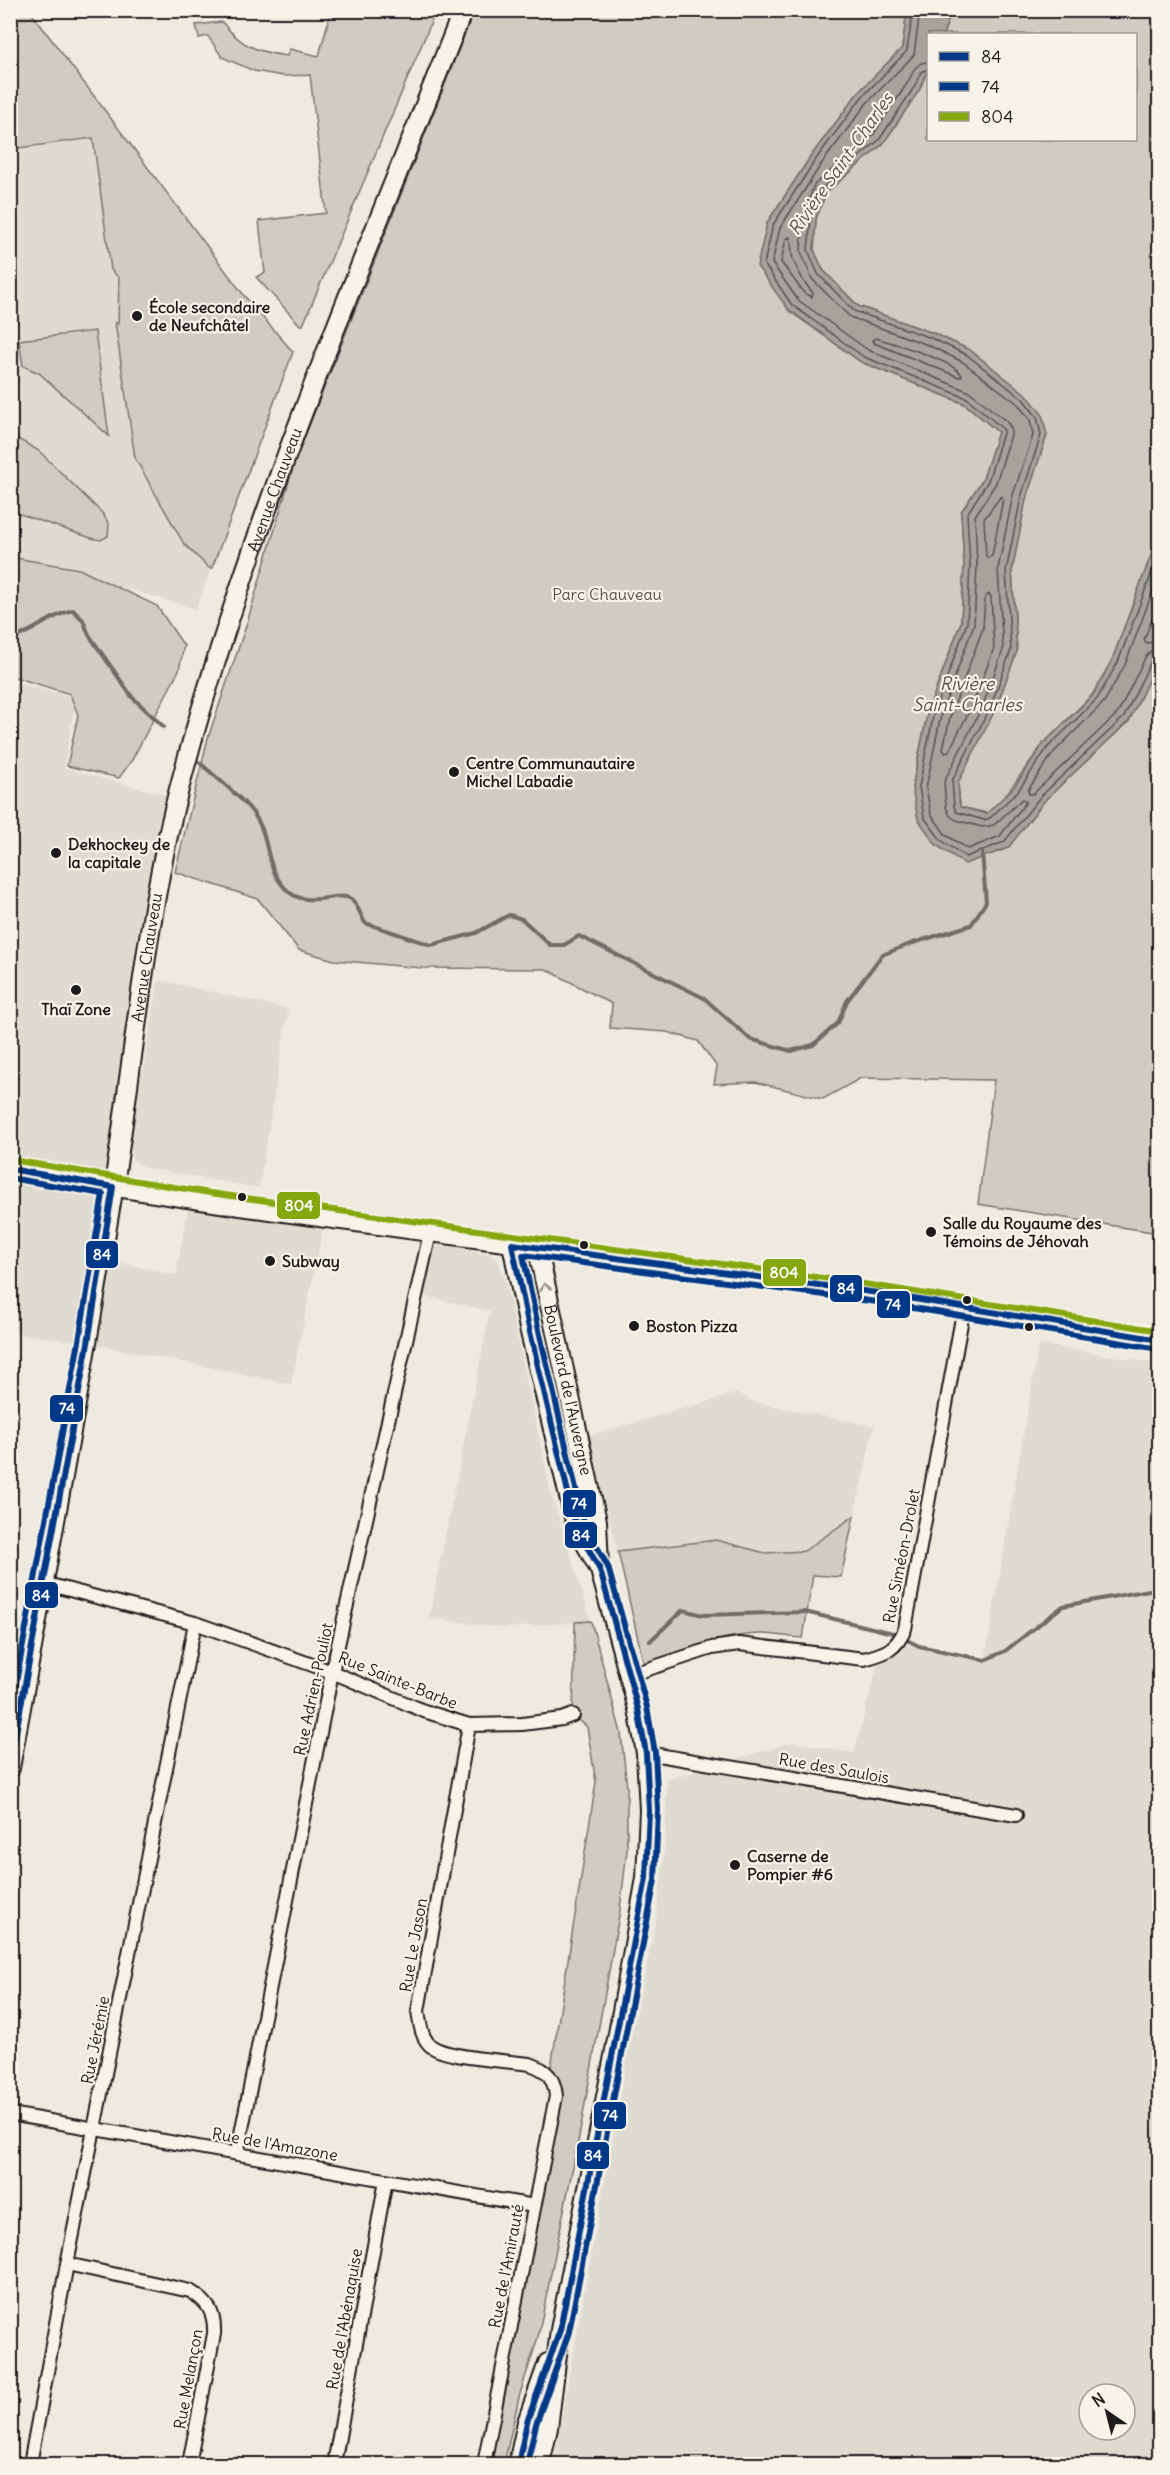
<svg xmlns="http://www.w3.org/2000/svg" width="1170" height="2475" font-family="Delius,sans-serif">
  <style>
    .built { fill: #dedbd1; fill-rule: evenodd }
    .green { fill: #cfccc3; stroke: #767470; stroke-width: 1.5 }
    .water { fill: #a6a39d; stroke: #6f6d69; stroke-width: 1.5 }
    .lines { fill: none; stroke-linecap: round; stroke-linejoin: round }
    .shore { stroke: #535250; stroke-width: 1.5 }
    .stream { stroke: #6f6d69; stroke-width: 4 }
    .street-casing { stroke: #1c1c1c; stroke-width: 16 }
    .secondary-casing { stroke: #1c1c1c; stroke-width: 22 }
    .street { stroke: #f7f3e8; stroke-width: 12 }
    .secondary { stroke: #f7f3e8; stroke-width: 18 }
    .bus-1-casing { stroke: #f7f3e8; stroke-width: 10 }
    .bus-2-casing { stroke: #f7f3e8; stroke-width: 10 }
    .bus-3-casing { stroke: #f7f3e8; stroke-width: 10 }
    .bus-1 { stroke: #013888; stroke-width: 6 }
    .bus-2 { stroke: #013888; stroke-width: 6 }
    .bus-3 { stroke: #85a70f; stroke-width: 6 }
    .oneway { stroke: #94928c }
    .poi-dot { fill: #1c1c1c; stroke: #f7f3e8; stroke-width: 2 }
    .labels { text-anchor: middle; stroke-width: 4.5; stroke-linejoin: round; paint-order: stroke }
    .poi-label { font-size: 16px; font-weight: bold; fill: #1c1c1c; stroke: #f7f3e8; text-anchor: start }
    .street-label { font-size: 16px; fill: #1c1c1c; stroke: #f7f3e8 }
    .park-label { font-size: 16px; fill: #52514e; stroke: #f7f3e8 }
    .water-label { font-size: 18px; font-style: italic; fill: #535250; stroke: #f7f3e8 }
    .line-badge { stroke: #f7f3e8; stroke-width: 2 }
    .badge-label { font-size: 16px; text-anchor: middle; font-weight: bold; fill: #fff }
  </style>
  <rect width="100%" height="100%" fill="#eeeae0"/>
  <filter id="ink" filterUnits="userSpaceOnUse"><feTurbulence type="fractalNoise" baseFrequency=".0167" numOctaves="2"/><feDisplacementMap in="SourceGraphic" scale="12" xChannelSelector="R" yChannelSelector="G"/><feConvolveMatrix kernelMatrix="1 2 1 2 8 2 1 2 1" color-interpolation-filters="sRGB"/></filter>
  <g filter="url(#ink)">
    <path class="built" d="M10 11H31L246 298 293 352 196 609 11 555Z
      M10 681 76 698 64 768 177 798 101 1259 176 1275 190 1199 325 1219 291 1384 88 1343 11 1333Z
      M159 980 288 1009 259 1188 145 1168 133 1160 129 1145Z
      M432 1243 489 1254 498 1260 505 1280 551 1493 591 1621 505 1628 429 1618 490 1311 420 1295Z
      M1039 1344 1159 1364V2464H553L629 2048 655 1928 665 1847 667 1780 793 1742 854 1753 878 1663 899 1643 985 1660ZM1089 2394H1125V2430H1089Z
      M738 1393 753 1402 874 1426 854 1516 804 1551 765 1553 716 1540 618 1552 588 1436Z"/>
    <path class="green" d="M10 11H30L246 298 293 352 212 568H209L184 544 135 458 115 322 118 324 119 278 111 270 93 138 11 149Z
      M331 11H436L303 325H300L256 277 265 273 259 221 326 213 310 75 283 76 254 71 222 57 208 36 199 38 196 25 222 22C241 46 257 52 287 56L289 49 319 56Z
      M474 11H907L902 48 857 94 811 156 767 223 788 310 861 362 965 404 998 432 983 479 961 512 964 566 961 622 928 711 912 788 1008 847 1045 800 1129 721 1159 658V1233L978 1204 994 1080 861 1078 823 1099 755 1082 714 1084 717 1067 698 1041 667 1032 610 1028 612 1004 546 969 422 968 334 960 299 950 258 899 175 872 208 738 246 626 295 461Z
      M952 11H1159V534L1112 660 1092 695 1043 744 992 814 960 807 958 783 995 710 1017 651 1012 571 1026 499 1047 435 970 350 933 333 858 306 823 270 814 250 816 219 826 193 883 144 920 89 928 69V140H1136V34H943Z
      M95 331V332L109 436 39 373 23 366 19 340Z
      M11 435 39 451 103 514 109 524 108 536 101 540 91 538 11 511Z
      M10 557 79 569 157 606 184 646 179 670 132 760 119 778 67 766 78 715 70 694 11 676Z
      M854 1516 841 1577 813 1575 803 1638C789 1637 775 1634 761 1634 721 1634 682 1653 644 1665L618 1552 716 1540 765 1553 804 1551Z
      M591 1621 621 1733 627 1787V1850L620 1910 579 2137 538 2337 519 2397 504 2464H484L556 2096 550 2074 596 1782 587 1727 573 1715 575 1622Z"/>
    <path class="water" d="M907 11H952L943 34H928V69L920 89 883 144 826 193 816 219 814 250 823 270 858 306 933 333 970 350 1027 395 1042 414 1047 435 1026 499 1012 571 1017 651 995 710 958 783 960 807 986 814 1014 787 1043 744 1093 695 1112 660 1159 534V658L1129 721 1045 800 1008 848 965 864 936 845 918 819 912 788 928 711 961 622 964 566 961 512 983 479 998 432 965 404 861 362 788 309 757 266 767 223 811 156 857 94 902 48Z"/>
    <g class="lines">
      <path class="shore" d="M913 10 907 51 861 98 816 159 773 225 764 264 792 305 864 357 967 398 1004 430 988 481 967 514 970 566 967 623 934 712 919 787 924 817 941 840 966 857 1004 842 1041 796 1124 717 1151 661 1160 657
        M920 10 914 55 867 103 822 163 780 228 772 263 798 300 868 350 970 392 1007 422 1011 428V435L996 483 975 516 977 566 974 624 941 715 926 788 931 814 946 835 968 849 1000 836 1026 802 1022 799 994 825 982 827 956 820 950 816 946 807 944 782 983 705 1003 650 998 569 1013 495 1033 435 1030 420 1018 404 963 362 928 345 850 317 812 279 801 252 803 216 814 185 873 135 908 82 915 68 921 63 928 62
        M928 69 921 72 915 86 879 140 821 189 811 218 808 250 818 274 854 311 931 338 967 355 1023 399 1037 417 1041 435 1021 497 1006 571 1011 650 990 708 952 781 954 806 956 812 984 820 990 818 1018 791 1048 747 1097 699 1118 662 1160 551
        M790 237 793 260 804 282 813 293 812 297 804 293 781 262 786 239Z
        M876 338C893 343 957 362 962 376L959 377 874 343 872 340Z
        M1001 496 1003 499 992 556 988 558 986 556 984 519Z
        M1160 572 1125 665 1104 702 1054 752 1028 790 1029 794H1033L1118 713 1146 656 1151 651 1160 650
        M989 594 991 597 994 648 974 702 949 751 945 753 943 749 950 717 983 628 985 597Z
        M1160 598 1144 640 1147 643 1160 641"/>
      <path class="stream" d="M10 639C34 633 50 615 73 610L83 620 89 635 132 697 164 727
        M199 762C214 776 242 797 253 813 272 837 262 868 289 892 309 909 339 890 351 899 357 903 361 916 365 923L431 945 476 933 509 915 522 919 550 945H564L579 936 704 998 750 1039 791 1051 813 1045 838 1023 847 1001 882 955 910 944 971 925 986 902 982 852
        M650 1641 683 1610 703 1615 805 1612 893 1633 919 1646 985 1660 1005 1651 1063 1606 1160 1588"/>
      <defs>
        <path id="street" d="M43 1583 195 1623 332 1672 424 1711 469 1725 522 1724 562 1719 573 1715
          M630 1675 712 1648 739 1644 864 1659C886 1653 896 1650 905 1629L964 1307
          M469 1725 418 2011C420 2023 421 2038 431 2046 446 2058 508 2061 530 2064 547 2070 554 2077 556 2096L484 2464
          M646 1753 1016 1815
          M10 2114 534 2206
          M237 2154 332 1672 430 1233
          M67 2264 190 2291C208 2302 215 2312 214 2334L189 2464
          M30 2464 67 2264 195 1623
          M334 2464 386 2180"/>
        <g id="secondary">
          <path d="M10 1169C187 1201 364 1223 542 1247 748 1275 954 1304 1160 1340"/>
          <path d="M512 1244 529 1328 576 1526 600 1570 638 1709 646 1753 649 1810 646 1878 614 2056 560 2330 548 2428 540 2464"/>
          <path id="s1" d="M537 1246 597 1521 599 1566"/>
          <path id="s2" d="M10 1768C45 1575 81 1383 113 1191 134 1058 145 923 178 793 248 524 361 268 463 10"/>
          <path d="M518 2464 527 2422 548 2363"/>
        </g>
      </defs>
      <use href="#street" class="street-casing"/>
      <use href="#secondary" class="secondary-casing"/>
      <use href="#street" class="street"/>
      <use href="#secondary" class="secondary"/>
      <defs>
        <path id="bus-1" d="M10 1169 113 1187 88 1343 10 1765
          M518 2464 527 2422 560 2330 646 1878 649 1810 646 1753 638 1709 600 1570 576 1526 529 1328 512 1244 878 1293 1160 1340"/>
        <path id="bus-2" d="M10 1178 103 1194 79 1341 10 1715
          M527 2464 536 2424 569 2332 655 1880 658 1810 655 1753 647 1707 608 1567 584 1523 538 1326 523 1255 877 1302 1159 1349"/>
        <path id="bus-3" d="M12 1160 210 1193 852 1282 1160 1331"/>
      </defs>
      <use href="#bus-1" class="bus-1-casing"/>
      <use href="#bus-2" class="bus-2-casing"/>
      <use href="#bus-3" class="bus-3-casing"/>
      <use href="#bus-1" class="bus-1"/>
      <use href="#bus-2" class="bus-2"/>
      <use href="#bus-3" class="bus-3"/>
    </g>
    <defs><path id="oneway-chevron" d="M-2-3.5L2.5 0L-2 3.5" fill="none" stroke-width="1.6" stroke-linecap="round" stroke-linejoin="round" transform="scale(1.5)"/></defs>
    <use class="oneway" href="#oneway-chevron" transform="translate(545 1287) rotate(-102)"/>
  </g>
  <g class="poi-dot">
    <circle cx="137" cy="316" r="6"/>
    <circle cx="454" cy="772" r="6"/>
    <circle cx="56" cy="853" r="6"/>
    <circle cx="76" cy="990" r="6"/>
    <circle cx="242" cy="1197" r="5"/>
    <circle cx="931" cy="1232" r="6"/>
    <circle cx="584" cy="1245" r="5"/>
    <circle cx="270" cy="1261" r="6"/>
    <circle cx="967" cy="1300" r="5"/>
    <circle cx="634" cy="1326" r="6"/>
    <circle cx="1029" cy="1327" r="5"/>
    <circle cx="735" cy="1865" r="6"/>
  </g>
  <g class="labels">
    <g class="poi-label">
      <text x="149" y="313">École secondaire<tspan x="149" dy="18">de Neufchâtel</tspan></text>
      <text x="466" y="769">Centre Communautaire<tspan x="466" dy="18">Michel Labadie</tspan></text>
      <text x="68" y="850">Dekhockey de<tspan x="68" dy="18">la capitale</tspan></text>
      <text x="76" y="1015" text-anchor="middle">Thaï Zone</text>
      <text x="943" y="1229">Salle du Royaume des<tspan x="943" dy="18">Témoins de Jéhovah</tspan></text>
      <text x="282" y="1267">Subway</text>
      <text x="646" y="1332">Boston Pizza</text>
      <text x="747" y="1862">Caserne de<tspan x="747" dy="18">Pompier #6</tspan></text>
    </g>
    <g class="street-label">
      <text dy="6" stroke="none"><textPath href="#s2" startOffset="1308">Avenue Chauveau</textPath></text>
      <text dy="6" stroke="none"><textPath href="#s2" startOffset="822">Avenue Chauveau</textPath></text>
      <text dy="6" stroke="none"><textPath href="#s1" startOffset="147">Boulevard de l'Auvergne</textPath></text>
      <text transform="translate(901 1556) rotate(-79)" y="6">Rue Siméon-Drolet</text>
      <text transform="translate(398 1680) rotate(22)" y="6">Rue Sainte-Barbe</text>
      <text transform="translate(313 1689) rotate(-78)" y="6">Rue Adrien-Pouliot</text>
      <text transform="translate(834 1768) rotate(10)" y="6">Rue des Saulois</text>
      <text transform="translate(413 1945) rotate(-80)" y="6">Rue Le Jason</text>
      <text transform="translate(95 2040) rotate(-79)" y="6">Rue Jérémie</text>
      <text transform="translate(275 2144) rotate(10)" y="6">Rue de l'Amazone</text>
      <text transform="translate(506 2266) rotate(-79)" y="6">Rue de l'Amirauté</text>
      <text transform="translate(344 2319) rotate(-80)" y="6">Rue de l'Abénaquise</text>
      <text transform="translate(188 2379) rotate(-80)" y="6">Rue Melançon</text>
    </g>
    <g class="park-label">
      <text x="607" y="600">Parc Chauveau</text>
    </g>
    <g class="water-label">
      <text transform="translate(841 164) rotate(-55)" y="6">Rivière Saint-Charles</text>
      <text x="967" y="690">Rivière<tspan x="967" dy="21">Saint-Charles</tspan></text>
    </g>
  </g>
  <g class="line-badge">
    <rect x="276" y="1191" width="45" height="29" rx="6" fill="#85a70f"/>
    <rect x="85" y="1240" width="34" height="29" rx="6" fill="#013888"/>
    <rect x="762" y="1258" width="45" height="29" rx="6" fill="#85a70f"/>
    <rect x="829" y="1274" width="34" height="29" rx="6" fill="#013888"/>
    <rect x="876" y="1290" width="35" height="29" rx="6" fill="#013888"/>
    <rect x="49" y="1394" width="35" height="29" rx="6" fill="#013888"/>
    <rect x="562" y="1489" width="35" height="29" rx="6" fill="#013888"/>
    <rect x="564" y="1521" width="34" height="28" rx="6" fill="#013888"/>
    <rect x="24" y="1581" width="35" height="28" rx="6" fill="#013888"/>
    <rect x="593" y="2101" width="34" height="29" rx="6" fill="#013888"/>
    <rect x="576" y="2141" width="34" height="29" rx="6" fill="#013888"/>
  </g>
  <g class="badge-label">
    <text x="299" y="1211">804</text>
    <text x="102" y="1260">84</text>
    <text x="784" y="1278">804</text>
    <text x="846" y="1294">84</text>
    <text x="893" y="1310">74</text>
    <text x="67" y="1414">74</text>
    <text x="579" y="1509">74</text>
    <text x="581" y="1541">84</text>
    <text x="41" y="1601">84</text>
    <text x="610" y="2121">74</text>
    <text x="593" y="2161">84</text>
  </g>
  <rect width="1170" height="2475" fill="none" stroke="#f7f3e8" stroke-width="36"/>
  <rect x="18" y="18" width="1134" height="2439" fill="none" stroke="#1c1c1c" stroke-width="2" filter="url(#ink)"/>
  <rect x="927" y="33" width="210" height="108" fill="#f7f3e8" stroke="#9f9d96" stroke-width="1.5"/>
  <rect x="939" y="52" width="30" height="9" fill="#013888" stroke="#9f9d96" stroke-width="1.5"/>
  <text x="981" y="63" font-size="18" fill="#1c1c1c">84</text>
  <rect x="939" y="82" width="30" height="9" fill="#013888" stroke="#9f9d96" stroke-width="1.5"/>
  <text x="981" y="93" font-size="18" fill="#1c1c1c">74</text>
  <rect x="939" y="112" width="30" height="9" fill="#85a70f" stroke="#9f9d96" stroke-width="1.5"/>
  <text x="981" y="123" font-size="18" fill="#1c1c1c">804</text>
  <g transform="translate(1107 2412) rotate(325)"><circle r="28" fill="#f7f3e8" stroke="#9f9d96" stroke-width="1.5"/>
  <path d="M0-4.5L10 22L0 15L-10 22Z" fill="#1c1c1c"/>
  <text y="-9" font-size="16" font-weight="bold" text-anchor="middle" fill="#1c1c1c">N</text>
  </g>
</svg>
